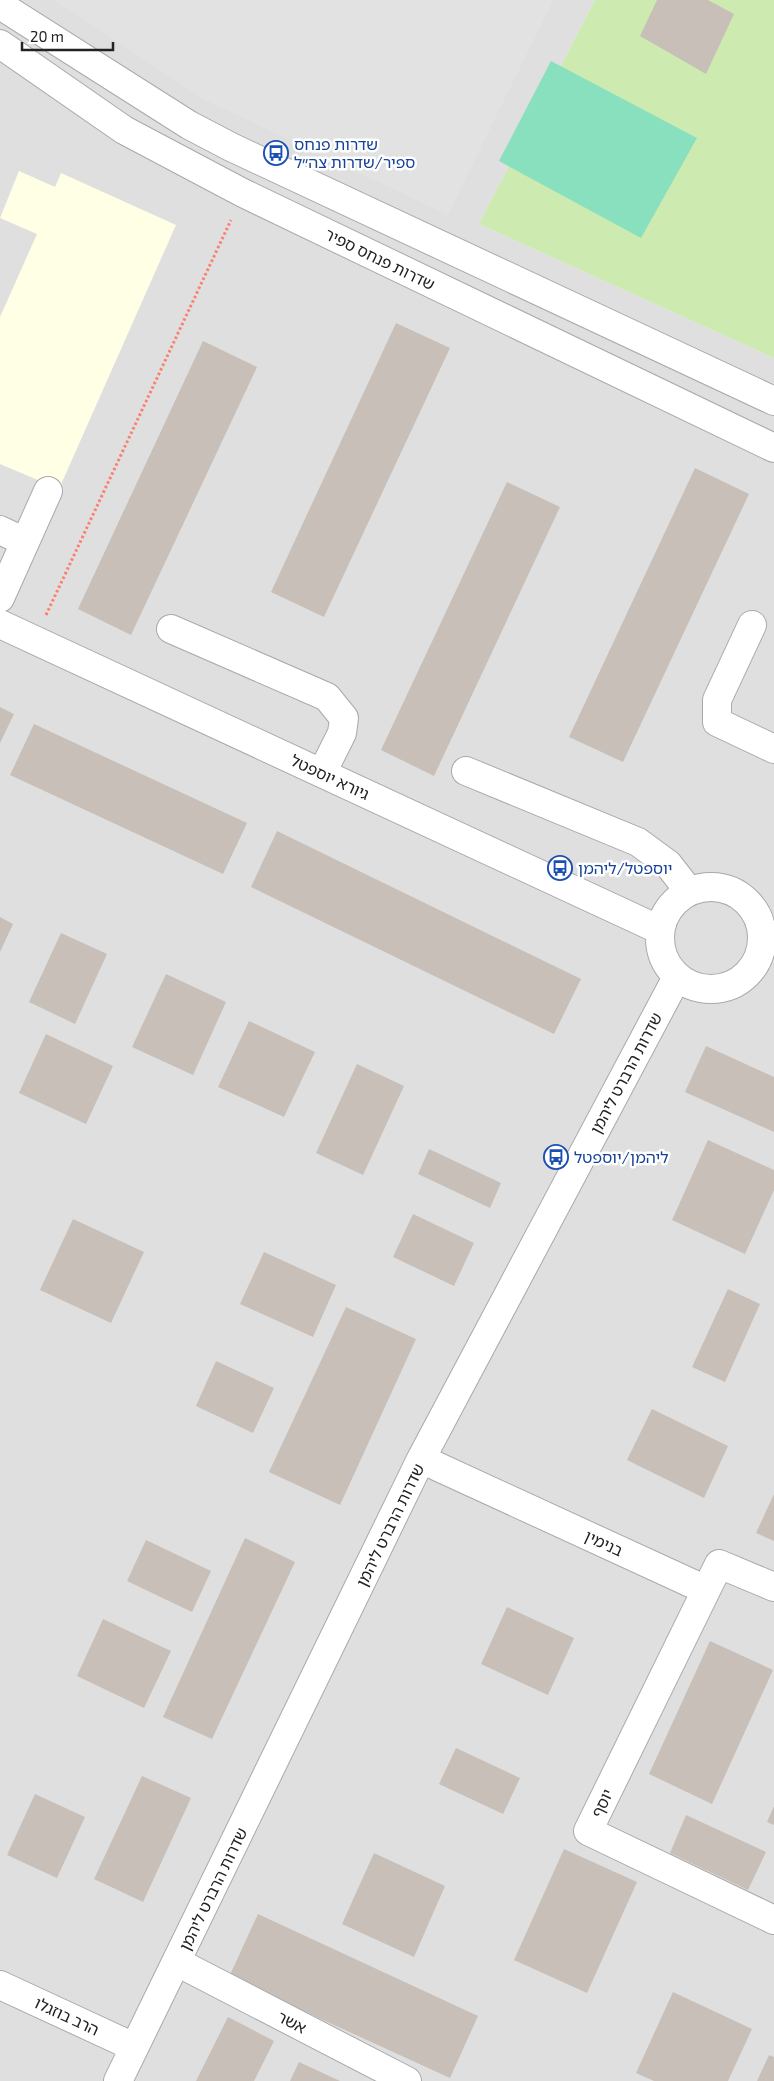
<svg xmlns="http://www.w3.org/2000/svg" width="774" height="2081" font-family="'Exo 2','Noto Sans Hebrew',sans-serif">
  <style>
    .residential { fill: #e0dfdf }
    .education { fill: #ffffe5 }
    .grass { fill: #cdebb0 }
    .pitch { fill: #88e0be }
    .parking { fill: #e2e2e2 }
    .building { fill: #c7bfb8 }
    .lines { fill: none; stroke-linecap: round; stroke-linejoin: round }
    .minor-casing { stroke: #a9a9a9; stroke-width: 30 }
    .path { stroke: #fa8072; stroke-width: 3; stroke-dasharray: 2.5 2.5; stroke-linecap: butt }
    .minor { stroke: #fff; stroke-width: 28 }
    .labels { text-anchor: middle; stroke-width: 5; stroke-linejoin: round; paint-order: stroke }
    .transit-label { font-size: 16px; fill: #164399; stroke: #fff; text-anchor: start }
    .street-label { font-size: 16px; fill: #222; stroke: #fff }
  </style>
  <rect width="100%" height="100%" fill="#f2efe9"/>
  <path class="residential" d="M0 0H595L479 224 774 358V2081H0Z"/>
  <path class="education" d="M19 171 55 187 61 173 176 225 59 489 0 464V317L37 234 0 218Z"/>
  <path class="grass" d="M595 0H774V358L479 224Z"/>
  <path class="pitch" d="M551 61 697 138 641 238 499 161Z"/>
  <path class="parking" d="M53 0H553L448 215 201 98Z"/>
  <path class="building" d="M657 0H708L734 14 706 74 640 36Z
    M396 323 450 348 324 617 271 592Z
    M203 341 257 367 131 635 78 609Z
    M695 468 749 494 623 762 569 737Z
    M507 482 560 507 434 776 381 750Z
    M0 707 14 714 0 743Z
    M34 724 247 823 223 874 10 775Z
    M277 831 581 979 554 1034 251 887Z
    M0 917 13 924 0 952Z
    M61 933 107 954 75 1024 29 1002Z
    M166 974 226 1002 193 1075 132 1047Z
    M249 1021 315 1052 284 1117 218 1087Z
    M46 1034 113 1066 86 1124 19 1093Z
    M706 1046 774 1077V1132L685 1092Z
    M357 1064 404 1086 363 1175 316 1153Z
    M708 1140 774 1170V1190L745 1254 672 1220Z
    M429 1149 501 1183 490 1208 418 1174Z
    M413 1214 474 1243 454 1286 393 1257Z
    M73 1219 144 1252 111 1323 40 1290Z
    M264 1252 336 1285 313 1337 240 1304Z
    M728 1289 760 1304 725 1382 692 1367Z
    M346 1307 416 1339 340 1505 269 1472Z
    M216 1361 274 1388 253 1433 196 1406Z
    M652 1409 728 1446 704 1498 627 1460Z
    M774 1494V1541L756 1533Z
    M245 1538 295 1562 212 1739 163 1717Z
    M146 1540 211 1571 192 1612 127 1581Z
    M507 1607 574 1638 548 1695 481 1664Z
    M103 1619 171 1651 144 1708 77 1676Z
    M710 1641 773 1670 712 1804 649 1774Z
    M456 1748 520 1778 503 1814 439 1784Z
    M142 1776 191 1798 143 1902 94 1879Z
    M35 1794 85 1817 57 1878 7 1855Z
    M774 1806V1825L767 1822Z
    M686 1815 766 1852 748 1890 670 1853Z
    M564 1849 637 1882 587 1993 514 1960Z
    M374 1853 445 1886 414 1957 342 1924Z
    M258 1914 478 2016 450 2078 229 1977Z
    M673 1992 752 2029 728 2081H654L636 2073Z
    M228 2017 274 2041 254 2081H196Z
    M769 2055 774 2057V2081H757Z
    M299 2062 340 2081H290Z"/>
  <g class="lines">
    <defs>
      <path id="minor" d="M0 5 189 125 231 147 774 401
        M0 44 124 130 243 193 774 448
        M0 530 25 542
        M0 598 48 491
        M0 624 660 930
        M752 625 717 700V722L774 749
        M171 629 327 697 344 718 342 733 322 773
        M466 771 638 842 668 864 689 891
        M660 938a51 51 0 1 1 102 0a51 51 0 1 1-102 0Z
        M421 1459 706 1590
        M774 1587 719 1564 588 1831 774 1920
        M177 1962 407 2081
        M0 1985 134 2047
        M118 2081 421 1459 677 977"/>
    </defs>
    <use href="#minor" class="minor-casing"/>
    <path class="path" d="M46 615 231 220"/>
    <use href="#minor" class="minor"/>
  </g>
  <defs>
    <symbol id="bus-ring" viewBox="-11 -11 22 22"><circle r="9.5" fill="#fff" stroke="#1a4fb4" stroke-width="1.5"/><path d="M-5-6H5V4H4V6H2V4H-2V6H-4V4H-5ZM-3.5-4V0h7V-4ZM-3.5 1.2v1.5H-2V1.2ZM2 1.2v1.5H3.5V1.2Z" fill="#1a4fb4"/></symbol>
  </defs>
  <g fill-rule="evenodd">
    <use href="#bus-ring" x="262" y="139" width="28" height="28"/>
    <use href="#bus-ring" x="546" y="854" width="28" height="28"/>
    <use href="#bus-ring" x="542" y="1143" width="28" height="28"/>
  </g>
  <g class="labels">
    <g class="transit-label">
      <text x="294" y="150">שדרות פנחס<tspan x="294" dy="18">ספיר/שדרות צה״ל</tspan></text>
      <text x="578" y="874">יוספטל/ליהמן</text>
      <text x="574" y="1163">ליהמן/יוספטל</text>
    </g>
    <g class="street-label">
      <text transform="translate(380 259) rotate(26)" y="6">שדרות פנחס ספיר</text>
      <text transform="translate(330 777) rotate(25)" y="6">גיורא יוספטל</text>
      <text transform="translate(626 1073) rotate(-62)" y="6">שדרות הרברט ליהמן</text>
      <text transform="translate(390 1525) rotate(-64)" y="6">שדרות הרברט ליהמן</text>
      <text transform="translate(604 1543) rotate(25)" y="6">בנימין</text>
      <text transform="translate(602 1803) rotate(-64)" y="6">יוסף</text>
      <text transform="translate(213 1889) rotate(-64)" y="6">שדרות הרברט ליהמן</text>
      <text transform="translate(67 2016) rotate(25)" y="6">הרב בוזגלו</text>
      <text transform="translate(292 2022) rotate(27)" y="6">אשר</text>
    </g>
  </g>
  <path d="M22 42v8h91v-8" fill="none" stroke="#222222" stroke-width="2.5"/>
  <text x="30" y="42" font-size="15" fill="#222222" stroke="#ffffff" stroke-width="4" paint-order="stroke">20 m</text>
</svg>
